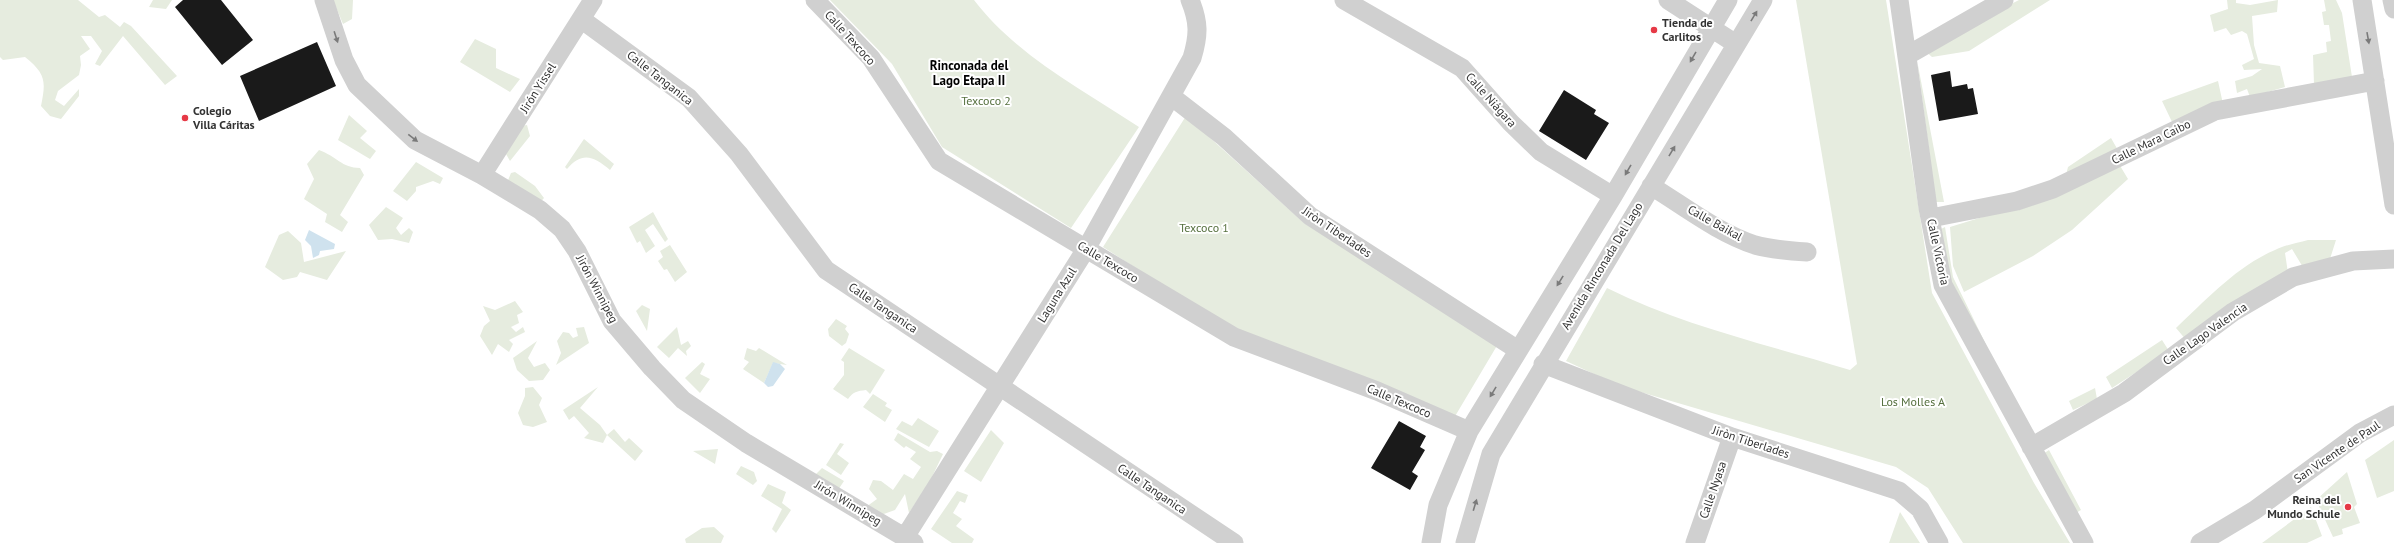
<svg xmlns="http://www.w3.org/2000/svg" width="2394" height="543" font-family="'PT Sans',sans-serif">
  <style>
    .green { fill: #e6ecdf }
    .water { fill: #cfe2ee }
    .building { fill: #1a1a1a }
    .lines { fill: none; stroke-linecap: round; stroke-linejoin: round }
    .minor { stroke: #d0d0d0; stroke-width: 19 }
    .oneway { fill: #7a7a7a }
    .poi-dot { fill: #e63946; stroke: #fff; stroke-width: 1.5 }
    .labels { text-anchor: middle; stroke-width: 4; stroke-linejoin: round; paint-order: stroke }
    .poi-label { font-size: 12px; font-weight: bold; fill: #333; stroke: #fff; text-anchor: start }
    .street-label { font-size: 12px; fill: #333; stroke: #fff }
    .park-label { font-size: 12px; fill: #56703f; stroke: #fff }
    .neighbourhood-label { font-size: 13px; font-weight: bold; fill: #000; stroke: #fff }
  </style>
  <rect width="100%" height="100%" fill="#fff"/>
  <path class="green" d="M0 0H78L99 17 105 15 120 27 124 22 131 26 177 76 165 85 123 36 100 66 95 64 102 51 91 36H81L90 49 80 56 81 65 79 75 58 91 55 100 64 106 79 89V96L61 119 50 116 41 106C46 81 46 74 25 57L3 60 0 57Z
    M153 0H172L166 9 149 7Z
    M333 0H353L352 19 343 24Z
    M830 0H974C1017 56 1081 89 1139 127L1071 228 942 147 892 64Z
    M1796 0H1886L1932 293 2034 483 2070 543H1963L1928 488 1896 467 1620 386 1566 361 1607 288C1683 326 1769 345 1850 370L1857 364Z
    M2019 0H2050L1969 51 1932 57 1923 49Z
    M2227 0H2236V3L2250 5 2278 0 2277 12 2252 16 2254 45 2259 63 2280 66 2285 87 2250 97 2247 89 2237 93 2235 81 2252 76 2262 69 2244 70 2242 65 2254 59 2247 34 2242 31 2231 35 2226 28 2214 32 2210 15 2228 9Z
    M2324 0H2336L2342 13 2352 77 2314 84 2313 55 2327 52 2326 42 2331 41 2329 25H2324L2322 12 2326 11Z
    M475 39 496 49V68L520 79 510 92 460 62Z
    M1917 60 1944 202H1936Z
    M2218 81 2223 104 2173 124 2162 101Z
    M349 115 367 131 360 138 376 151 370 159 338 140Z
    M1186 116 1304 223 1498 344 1454 418 1269 345 1200 309 1103 247Z
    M527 125 530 136 510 161 506 154 517 127Z
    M2111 138 2119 152 2066 175 2068 167Z
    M584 139 614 164 610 170C594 156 582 151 567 169L565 167Z
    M319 150C336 156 342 168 360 168L364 175 340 215 348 222 342 232 325 222 327 214 304 199 314 179 307 164Z
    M416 162 443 178 440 184 433 181 416 187V191L407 201 393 191Z
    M2119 164 2128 179 2072 230 2033 256 1964 292 1953 266 1950 227 2028 203Z
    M515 172 535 186 544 198 538 205 506 185 511 173Z
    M386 207 403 218 396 228 401 235 409 228 413 232 409 243 392 239 378 240 369 225Z
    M653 212 668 239 665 242 653 224 645 230 655 246 646 253 640 241 637 243 629 227Z
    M1945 227 1953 277 1994 361 1947 279 1941 229Z
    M288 231 301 243 304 262 346 251 327 280 300 272 297 277 283 280 265 267 279 235Z
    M2308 240H2336L2329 262 2304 269 2292 249 2285 253 2288 273 2187 341 2176 328C2206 300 2237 266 2275 250 2285 245 2297 243 2308 240Z
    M670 245 687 272 675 282 667 269 664 270 658 261 663 257 660 251Z
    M515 301 523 312 517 315 519 323 511 327 516 332 523 327 525 332 509 340 513 344 509 352 498 344 492 355 480 336 484 326 490 321 483 306 495 310Z
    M642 305 650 309 647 331 636 311Z
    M836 319 847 326 845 329 849 334 846 343 842 346 829 336 828 329Z
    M584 327 589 343 556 365 561 353 557 341 563 332 569 333 573 338 578 336 576 328Z
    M677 327 681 345 688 341 691 346 686 351 687 356 678 348 669 358 657 347Z
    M2162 340 2169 351 2112 388 2106 377Z
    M537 341 528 358 534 367 545 363 550 370 543 380 529 381 517 370 513 358Z
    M747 348 756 351 759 348 787 365 773 363 764 383 743 369 749 362 744 359Z
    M849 348 885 370 870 394 866 390C857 391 853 392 848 399L833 389 844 375V362L841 360Z
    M702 362 705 364 700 374 710 379 700 393 685 378Z
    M533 387 542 398 539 405 547 422 533 427 523 425 518 413 525 396V388Z
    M598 387 580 408 600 425 607 435 614 429 625 442 629 438 643 451 635 461 607 435 603 443 584 438 589 433 574 416 569 420 563 410Z
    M2095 388 2097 399 2073 410 2069 401Z
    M873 394 887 403 885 406 892 410 885 422 863 407Z
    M918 418 939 431 929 447 896 429 902 421 912 426Z
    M991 430 1004 443 981 482 964 471Z
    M898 433 930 452 937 451 943 454 930 481 909 513 905 494 895 510 881 515 866 507 877 499 869 489 873 480 881 481 893 490 904 474 913 479 921 467 910 459 916 452 906 446 904 448 894 440Z
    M2394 440V491L2377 498 2365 460Z
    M840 443 844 444 837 454 849 463 841 475 826 465Z
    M718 449 715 464 693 451Z
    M2049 450 2081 510 2074 514 2040 456Z
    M741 466 754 472 757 481 753 485 736 474Z
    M822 468 844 481 838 490 815 475Z
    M2347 472 2357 504 2354 507 2360 523 2342 529 2343 534 2333 537 2316 500Z
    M768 484 786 492 782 503 791 510 776 533 772 529 782 509 761 496Z
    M957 491 968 495 965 503 960 501 953 513 962 519 956 526 974 539 972 543H952L931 529Z
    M2311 507 2322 536 2307 543H2262Z
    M1900 512 1920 543H1889Z
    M714 527 724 536 721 543H686L685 539 702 528Z"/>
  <path class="water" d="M309 230 335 244 334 249 320 251 319 255 313 258 311 246 305 240Z
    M773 362 780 364 785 369 773 386 768 387 764 383Z"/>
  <path class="building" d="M183 0H221L253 40 222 65 175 7Z
    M317 42 336 86 259 121 240 76Z
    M1950 71 1952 87 1967 84 1968 89 1973 88 1978 114 1939 121 1931 75Z
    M1564 90 1596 110 1594 114 1609 123 1586 160 1539 131Z
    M1399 421 1426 436 1420 447 1425 450 1412 472 1418 476 1410 490 1371 468Z"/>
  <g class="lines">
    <path class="minor" d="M324 0 344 60 357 85 415 140 482 175 540 210 562 229 577 251 612 321 652 368 683 400 746 443 914 543
      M815 0 871 58 939 161 1234 337 1377 391 1469 431
      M1344 0 1462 68 1511 123 1541 152 1613 196
      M1668 0 1736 44
      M1899 0 1928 208 1943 285 2084 543
      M2362 0 2394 205
      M2392 0 2394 9
      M581 19 689 98 739 154 826 270 1234 543
      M1908 55 2004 0
      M1171 96 1224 137 1310 216 1518 350
      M482 175 593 0
      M1651 186C1684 206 1718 233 1755 245 1773 250 1789 251 1807 252
      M1931 218 2017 201 2053 189 2215 111 2375 81
      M1543 364 1732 437 1899 491 1920 509 1939 543
      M2031 447 2124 393 2233 312 2293 277 2353 261 2394 259
      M905 537 1086 249 1192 58C1199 35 1199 22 1190 0
      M1431 543 1438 505 1469 431 1613 196 1728 0
      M1465 543 1491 454 1763 0
      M1695 543 1732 437
      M2200 543 2255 510 2360 433 2394 415"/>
  </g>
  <defs><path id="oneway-solid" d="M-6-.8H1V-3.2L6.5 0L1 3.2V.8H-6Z"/></defs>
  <g class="oneway">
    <use href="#oneway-solid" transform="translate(1754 16) rotate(-59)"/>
    <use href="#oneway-solid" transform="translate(336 37) rotate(72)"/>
    <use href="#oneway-solid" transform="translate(2368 38) rotate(80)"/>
    <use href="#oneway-solid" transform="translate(1693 57) rotate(120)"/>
    <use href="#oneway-solid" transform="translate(413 138) rotate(38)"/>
    <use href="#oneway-solid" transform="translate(1672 151) rotate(-59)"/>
    <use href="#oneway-solid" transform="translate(1628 170) rotate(120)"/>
    <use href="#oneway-solid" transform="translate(1560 281) rotate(122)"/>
    <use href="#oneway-solid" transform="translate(1493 392) rotate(121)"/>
    <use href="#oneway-solid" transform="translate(1475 505) rotate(-73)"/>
  </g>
  <g class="poi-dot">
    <circle cx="1654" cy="30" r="4"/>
    <circle cx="185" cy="118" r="4"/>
    <circle cx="2348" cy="507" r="4"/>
  </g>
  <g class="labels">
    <g class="poi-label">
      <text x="1662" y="27">Tienda de<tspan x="1662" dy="14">Carlitos</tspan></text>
      <text x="193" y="115">Colegio<tspan x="193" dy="14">Villa Cáritas</tspan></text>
      <text x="2340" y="504" text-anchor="end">Reina del<tspan x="2340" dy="14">Mundo Schule</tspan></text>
    </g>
    <g class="street-label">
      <text transform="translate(850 38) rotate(48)" y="4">Calle Texcoco</text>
      <text transform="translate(660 78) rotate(38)" y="4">Calle Tanganica</text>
      <text transform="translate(538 88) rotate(-58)" y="4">Jirón Yissel</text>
      <text transform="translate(1491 100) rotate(48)" y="4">Calle Niágara</text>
      <text transform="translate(2151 142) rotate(-26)" y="4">Calle Mara Caibo</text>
      <text transform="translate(1715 223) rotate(29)" y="4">Calle Baikal</text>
      <text transform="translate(1337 232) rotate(34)" y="4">Jiròn Tiberlades</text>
      <text transform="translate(1938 252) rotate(78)" y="4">Calle Victoria</text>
      <text transform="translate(1108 262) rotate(31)" y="4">Calle Texcoco</text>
      <text transform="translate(1602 266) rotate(-59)" y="4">Avenida Rinconada Del Lago</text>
      <text transform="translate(597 289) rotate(62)" y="4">Jirón Winnipeg</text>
      <text transform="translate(1057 295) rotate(-58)" y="4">Laguna Azul</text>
      <text transform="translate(883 308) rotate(34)" y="4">Calle Tanganica</text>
      <text transform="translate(2205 334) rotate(-35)" y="4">Calle Lago Valencia</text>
      <text transform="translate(1399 401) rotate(23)" y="4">Calle Texcoco</text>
      <text transform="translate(1751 442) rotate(18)" y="4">Jiròn Tiberlades</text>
      <text transform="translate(2337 452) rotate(-34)" y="4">San Vicente de Paul</text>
      <text transform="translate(1152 489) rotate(34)" y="4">Calle Tanganica</text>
      <text transform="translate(1713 490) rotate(-71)" y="4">Calle Nyasa</text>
      <text transform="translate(848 503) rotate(31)" y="4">Jirón Winnipeg</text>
    </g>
    <g class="park-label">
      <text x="986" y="105">Texcoco 2</text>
      <text x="1204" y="232">Texcoco 1</text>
      <text x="1913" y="406">Los Molles A</text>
    </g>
    <g class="neighbourhood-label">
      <text x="969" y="70">Rinconada del<tspan x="969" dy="15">Lago Etapa II</tspan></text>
    </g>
  </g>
</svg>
